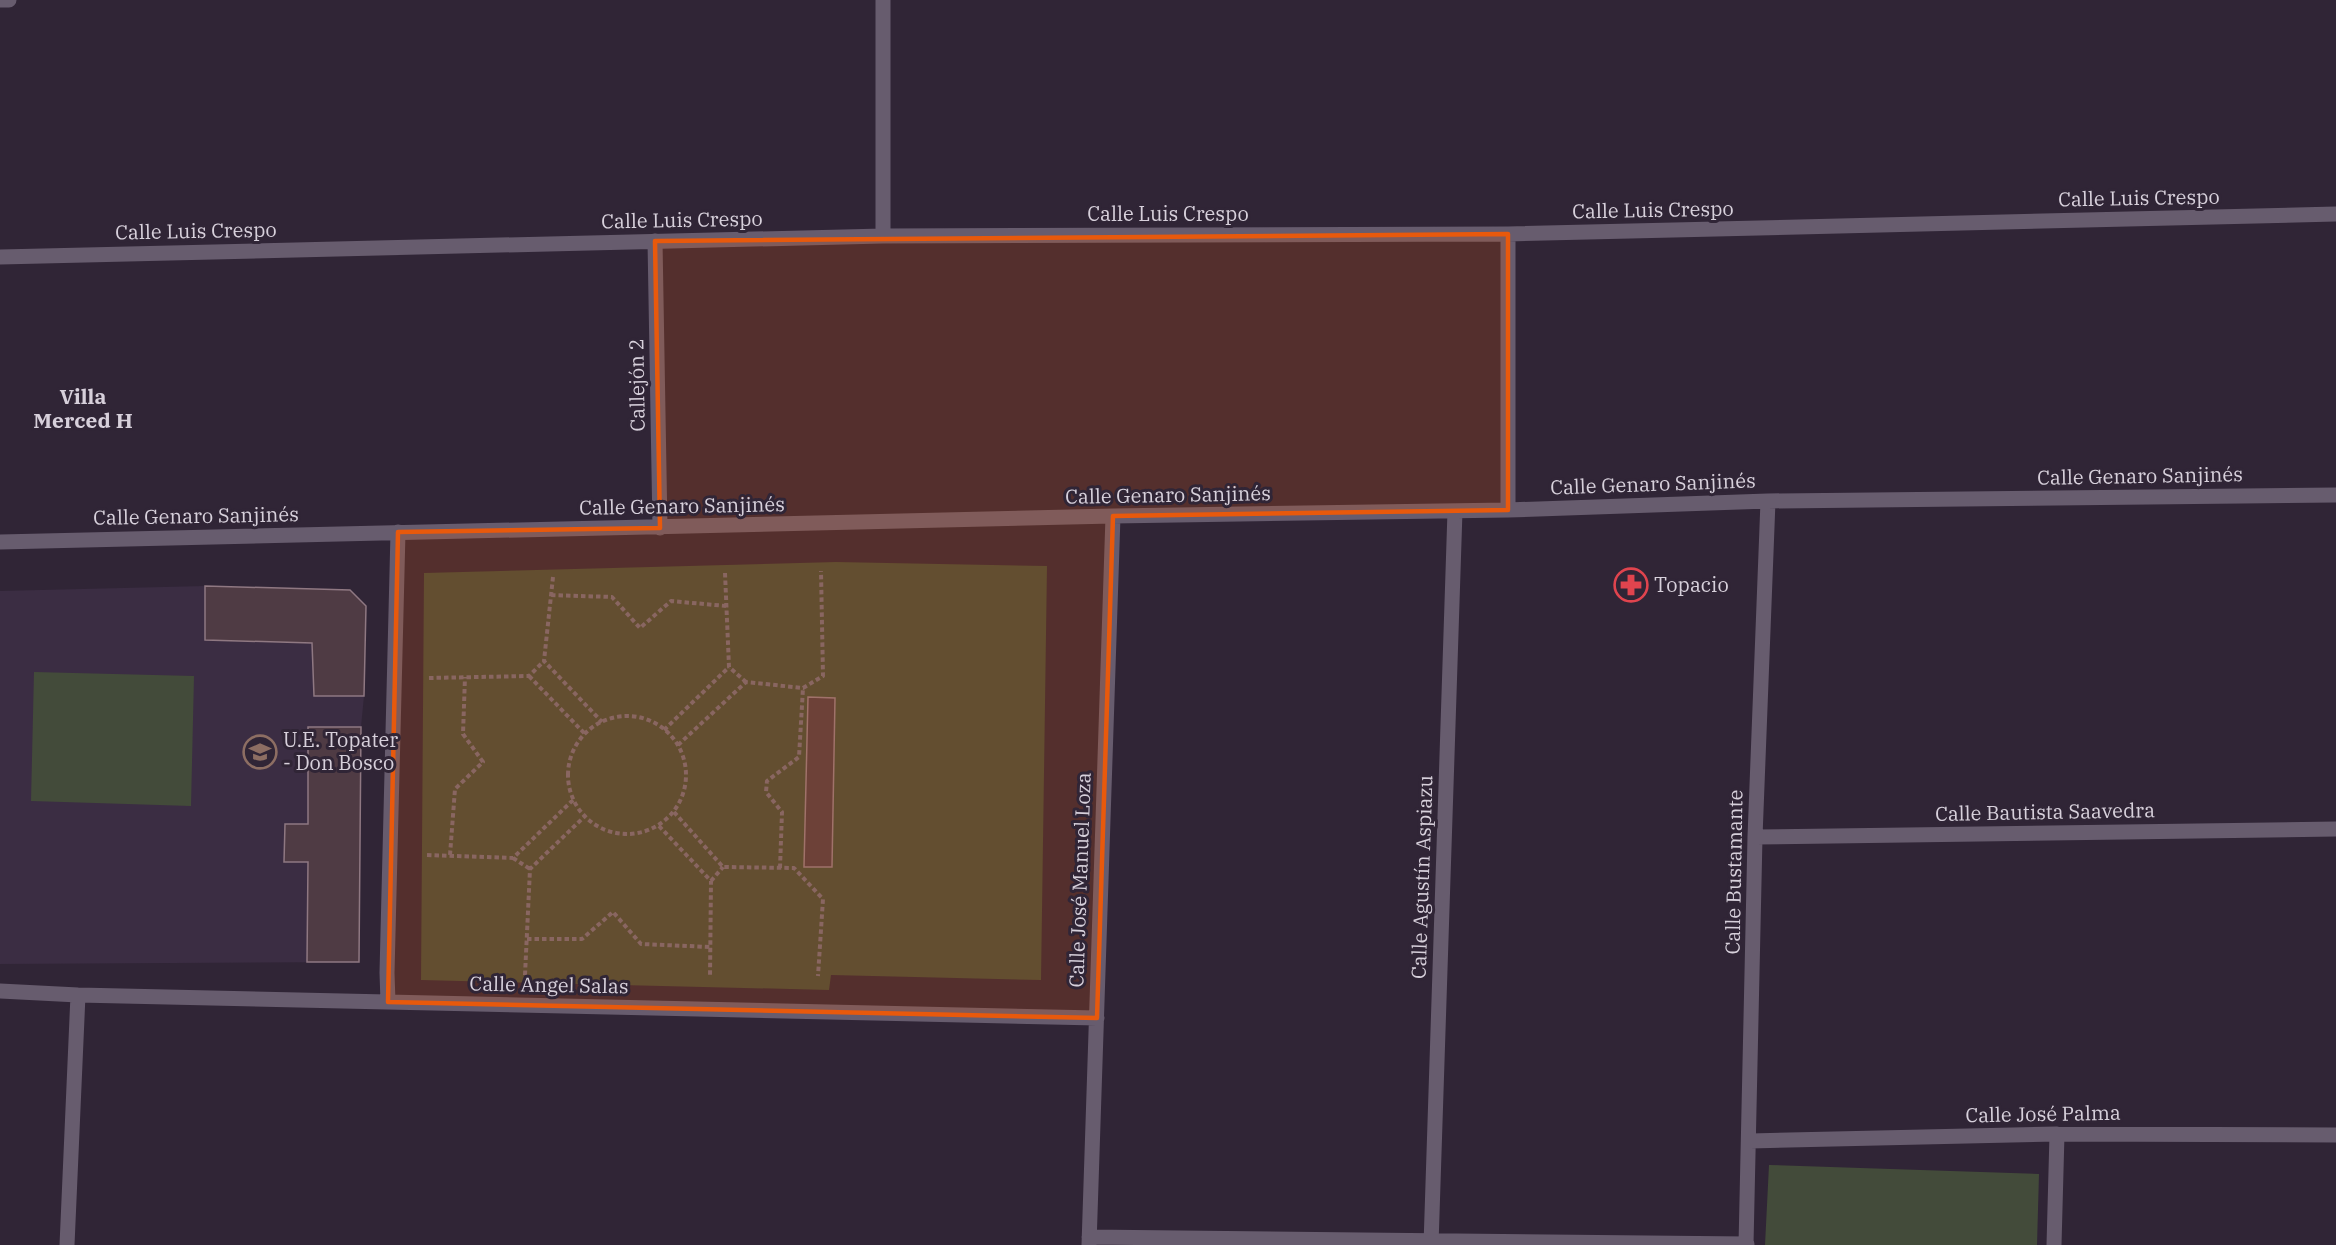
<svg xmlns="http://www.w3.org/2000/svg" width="2336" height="1245" font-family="'IBM Plex Serif',serif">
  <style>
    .built { fill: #3b2d43 }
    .green { fill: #434b3a }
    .building { fill: #4f3b44; stroke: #8f7882; stroke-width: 1.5 }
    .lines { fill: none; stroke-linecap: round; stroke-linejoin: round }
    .path { stroke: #726977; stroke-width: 4; stroke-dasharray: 4.5 3; stroke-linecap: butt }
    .minor { stroke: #675c6e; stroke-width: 15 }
    .marked { fill: #e8590c; fill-opacity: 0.2; stroke: #e8590c; stroke-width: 4.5; stroke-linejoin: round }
    .labels { text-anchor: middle; stroke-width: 6; stroke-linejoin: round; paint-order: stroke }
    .street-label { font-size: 20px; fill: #d7d0db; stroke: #302536 }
    .poi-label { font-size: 20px; fill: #d7d0db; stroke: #302536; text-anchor: start }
    .neighbourhood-label { font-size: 21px; font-weight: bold; fill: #d7d0db; stroke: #302536 }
  </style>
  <rect width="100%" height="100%" fill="#302536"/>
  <path class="built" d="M205 586 350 590 366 606 364 696 361 727 359 962 0 964V591Z"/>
  <path class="green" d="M836 562 1047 566 1041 980 831 975 829 990 421 980 424 573Z
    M34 672 194 676 191 806 31 801Z
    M1769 1165 2039 1174 2037 1245H1765Z"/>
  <path class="building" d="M205 586 350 590 366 606 364 696H314L312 643 205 640Z
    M808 697 835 698 832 867H804Z
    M308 727H361L359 962H307L308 862H284L285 824H308Z"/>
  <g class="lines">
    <path class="path" d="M725 573 729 667 746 682
      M553 577 544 661 602 722
      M551 595 612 597 640 628 671 601 726 606
      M529 676 585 734
      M429 678 529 676 544 661
      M568 775a59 59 0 1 1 118 0a59 59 0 1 1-118 0Z
      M664 730 729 667
      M678 745 746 682 803 688 823 676 821 571
      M674 812 723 867 794 868 823 899 818 976
      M659 826 711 881 710 976
      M427 855 513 858 574 799
      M450 855 455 789 483 762 463 734 465 677
      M513 858 530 869
      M780 868 782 812 766 792 767 781 799 757 803 688
      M711 881 723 867
      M527 939H582L613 912 641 944 710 947
      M525 975 530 869 585 816"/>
    <path class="minor" d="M0 0H9
      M1508 234V510
      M883 236V0
      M655 241 660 528
      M0 257 883 236 1508 234 2336 214
      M0 542 1113 516 1508 510 1768 501 2336 495
      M1755 837 2336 829
      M0 991 78 995 1097 1018
      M388 1002 387 973 398 532
      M1750 1141 2057 1134 2336 1135
      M1089 1237 1747 1244
      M67 1245 78 995
      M1089 1245 1113 516
      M1431 1245 1455 511
      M1746 1245 1755 837 1768 501
      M2054 1245 2057 1134"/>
  </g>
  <path class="marked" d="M1508 234V510L1113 516 1097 1018 388 1002 398 532 660 528 655 241Z"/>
  <defs>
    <symbol id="pharmacy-ring" viewBox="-11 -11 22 22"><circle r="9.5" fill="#302536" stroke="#e0444e" stroke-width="1.5"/><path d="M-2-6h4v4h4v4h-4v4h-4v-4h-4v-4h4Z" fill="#e0444e"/></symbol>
    <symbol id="school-ring" viewBox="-11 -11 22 22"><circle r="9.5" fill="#302536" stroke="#8d6e63" stroke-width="1.5"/><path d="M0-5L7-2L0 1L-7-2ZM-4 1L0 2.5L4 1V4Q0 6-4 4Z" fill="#8d6e63"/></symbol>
  </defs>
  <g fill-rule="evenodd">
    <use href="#pharmacy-ring" x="1612" y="566" width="38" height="38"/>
    <use href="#school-ring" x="241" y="733" width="38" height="38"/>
  </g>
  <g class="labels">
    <g class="street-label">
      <text transform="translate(2139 198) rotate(-1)" y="7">Calle Luis Crespo</text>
      <text transform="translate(1653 210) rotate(-1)" y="7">Calle Luis Crespo</text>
      <text x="1168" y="221">Calle Luis Crespo</text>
      <text transform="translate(682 220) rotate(-1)" y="7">Calle Luis Crespo</text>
      <text transform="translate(196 231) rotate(-1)" y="7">Calle Luis Crespo</text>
      <text transform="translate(637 385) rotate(-91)" y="7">Callejón 2</text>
      <text transform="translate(2140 476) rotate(-1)" y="7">Calle Genaro Sanjinés</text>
      <text transform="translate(1653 484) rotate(-2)" y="7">Calle Genaro Sanjinés</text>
      <text transform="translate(1168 495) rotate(-1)" y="7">Calle Genaro Sanjinés</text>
      <text transform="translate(682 506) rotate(-1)" y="7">Calle Genaro Sanjinés</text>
      <text transform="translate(196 516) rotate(-1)" y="7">Calle Genaro Sanjinés</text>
      <text transform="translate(2045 812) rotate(-1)" y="7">Calle Bautista Saavedra</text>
      <text transform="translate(1734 872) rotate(-89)" y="7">Calle Bustamante</text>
      <text transform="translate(1422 877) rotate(-88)" y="7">Calle Agustín Aspiazu</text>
      <text transform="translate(1080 880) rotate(-88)" y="7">Calle José Manuel Loza</text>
      <text transform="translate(549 985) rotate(1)" y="7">Calle Angel Salas</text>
      <text transform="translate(2043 1114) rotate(-1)" y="7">Calle José Palma</text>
    </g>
    <g class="poi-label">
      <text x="1654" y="592">Topacio</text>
      <text x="283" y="747">U.E. Topater<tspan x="283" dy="23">- Don Bosco</tspan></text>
    </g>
    <g class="neighbourhood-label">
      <text x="83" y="404">Villa<tspan x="83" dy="24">Merced H</tspan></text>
    </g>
  </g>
</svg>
